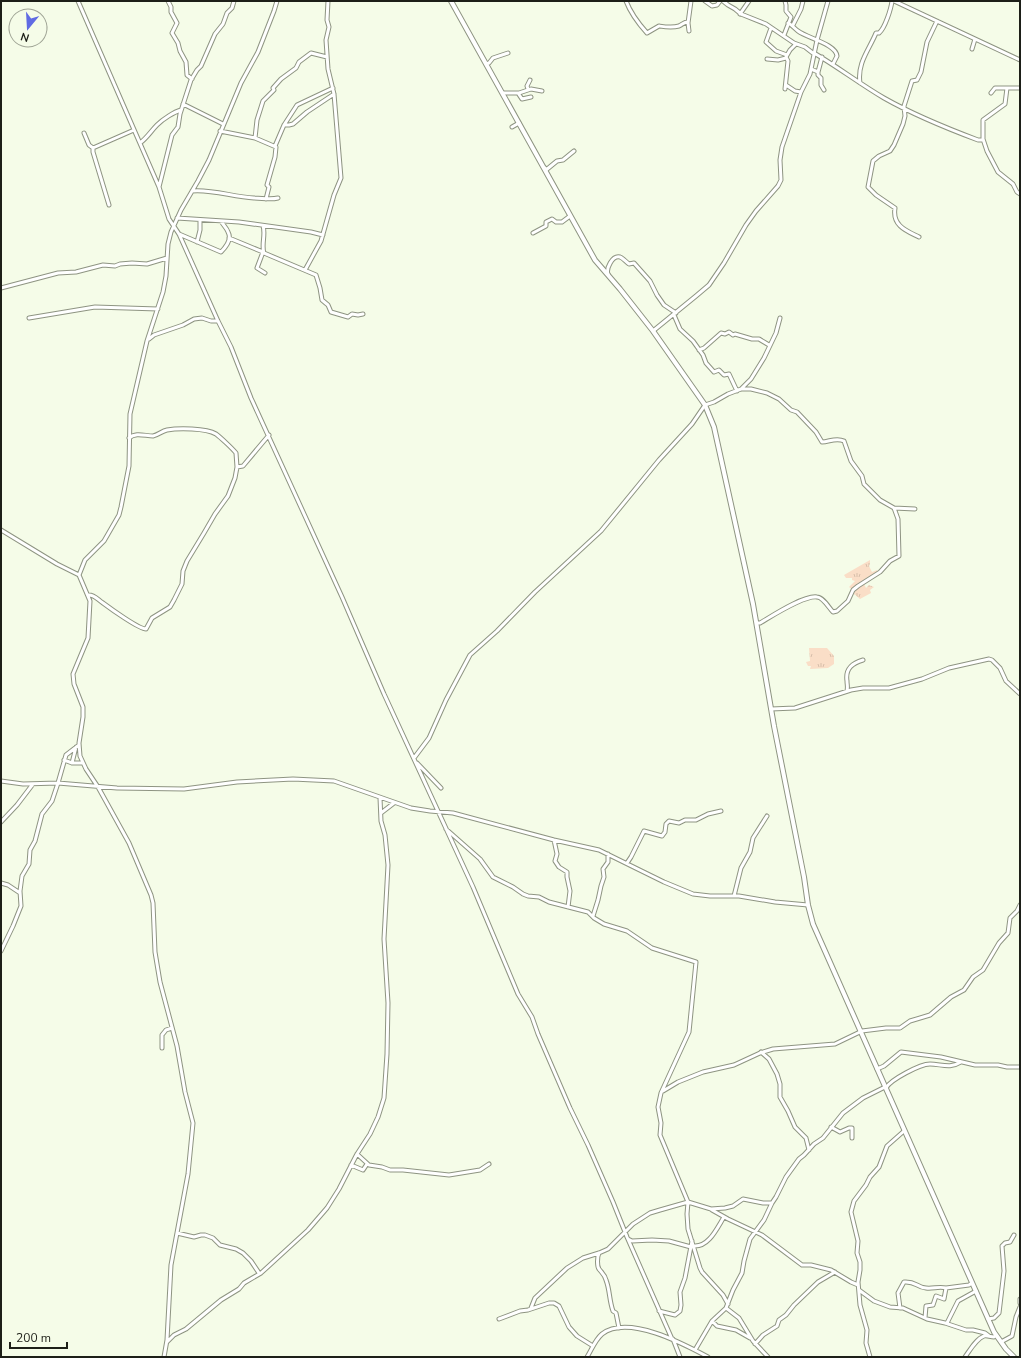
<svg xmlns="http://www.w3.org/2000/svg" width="1021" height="1358" font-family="'Nunito Sans',sans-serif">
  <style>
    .grass { fill: url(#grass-tufts) }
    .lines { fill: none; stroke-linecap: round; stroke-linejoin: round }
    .minor-casing { stroke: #8e9482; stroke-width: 5 }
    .major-casing { stroke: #8e9482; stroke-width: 6 }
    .minor { stroke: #fff; stroke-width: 3 }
    .major { stroke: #fff; stroke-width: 4 }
  </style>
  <defs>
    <pattern id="grass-tufts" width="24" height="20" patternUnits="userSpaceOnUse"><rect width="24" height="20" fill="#fadec7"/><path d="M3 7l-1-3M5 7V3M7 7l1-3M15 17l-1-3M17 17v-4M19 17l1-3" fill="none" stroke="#d6beaa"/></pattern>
  </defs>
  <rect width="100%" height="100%" fill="#f5fce8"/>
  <path class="grass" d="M870 560V564L869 566 872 572 877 570 878 572 868 578 864 582 867 581 868 582 864 584 866 588 869 585 874 587 870 590 871 593 860 599 853 593V590L849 587 855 581 852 580V578H846L844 575Z
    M809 648H827L834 656V664L828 668 810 669 811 666H808L806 662 810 661Z"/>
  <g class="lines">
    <defs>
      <path id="minor" d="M78 1 159 187 169 219 179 234 218 321 231 347 251 398 342 597 384 694 473 887 518 994 532 1017 538 1034 570 1108 588 1145 613 1202 627 1237 672 1339
        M168 1 171 7V12L177 23 172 33 178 43 180 51 186 62 187 75 192 79
        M626 1C631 14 638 23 647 33L659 26C666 27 672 28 679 26 683 24 684 22 688 22
        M705 1 712 6 717 5 720 1
        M723 1 728 5 735 9 741 14 766 24 794 43 805 47 814 54
        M894 1 1020 60
        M740 14 749 1
        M788 23C792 25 794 28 798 31 807 38 836 44 837 56L833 64
        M793 25 801 9 803 1
        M771 28 766 42 776 51 787 55
        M689 31 688 23 691 1
        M784 35 791 17 786 11V5L785 1
        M972 49 975 39
        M814 53C838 67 860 84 884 98 914 115 946 128 978 140H983
        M767 59 778 60 786 58
        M486 64 489 63 493 58 508 53
        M811 69 818 72V75L821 78V85L824 90
        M818 72 822 57
        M860 83C857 63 869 50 876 33H879C885 28 891 9 892 1
        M786 85 795 91 801 92
        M1007 88 1005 104 983 120V139L987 151 998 172 1013 184 1017 192 1020 194
        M528 89 527 86 530 80
        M785 89 788 61 786 57 790 50 796 44
        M503 93H518L522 99 531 97
        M519 93 531 89 542 91
        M991 93 995 88H1020
        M183 104 223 124
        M284 125H289L293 124 307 112 334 94
        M512 127 519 123
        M220 131 255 138 276 147 275 157 267 185 269 187 266 199
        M84 133 89 145 93 148
        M255 138 257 120 263 101 274 90 273 88 281 79 296 68 299 62 311 53 327 57
        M140 143C147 138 151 131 157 125 163 119 174 112 181 110
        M275 146 284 125 297 105 333 88
        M545 168 546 170 557 161 563 160 574 151
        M159 187 172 135 178 127 180 114 191 80 197 70 201 66 215 34 223 24 227 13 232 8 234 1
        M192 191C212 189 233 197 254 198 262 198 270 200 278 198
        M109 205 93 152V148L134 130
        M177 218 239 222 311 232 323 235
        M263 226C266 234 261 245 264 253L316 275 320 288 322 300 328 305 331 312 348 317 352 314 358 315 363 314
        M533 233 546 226V222L552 219 556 222H562L570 216
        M179 234 221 252C226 247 232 239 228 232 227 228 223 225 221 221
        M919 237C907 231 892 226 895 208L876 195 868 187 873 161 879 156 890 151 894 145 903 124 905 116 904 106 912 81 917 80 921 72 927 42 937 21
        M229 238 263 252 257 268 265 273
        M197 242 200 230V220
        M305 270 321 241 334 195 341 178 334 94 328 69 326 40 329 27 327 20 328 1
        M608 274C606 269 612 255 620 257 623 258 626 262 629 264L634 263 650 281 657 295 664 305 676 313
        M1 288 58 273 76 272 103 265 115 266 120 264 132 263 147 264 167 258
        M674 315 680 329 693 341 703 355 706 363 714 372 719 370 724 375 729 374 737 391
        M29 318 95 307 158 309
        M653 331 696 296 709 285 724 263 746 225 756 211 778 186 781 180 780 160 782 147 801 92 810 74 817 40 828 1
        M149 339 154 335 183 325 194 319 202 318 211 321H218
        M699 350 704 348 721 333 725 334 729 332 733 335 735 334 752 339H759L769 345
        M741 389 751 379 764 358 776 333 780 318
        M129 438C136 432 145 436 153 436 158 435 162 431 167 430 178 428 206 428 216 434 220 437 232 448 236 453L237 467
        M1 530 57 564 79 575
        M88 595C94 594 98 600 103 603 111 609 139 629 146 629L152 618 170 607 174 600 182 584 183 571 187 561 204 533 215 514 228 496 235 478 237 467 243 466 269 435
        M757 623H760C772 616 804 595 817 597 823 597 829 608 833 612L837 611 848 601 853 590 858 586 880 572 890 561 899 556 898 519 894 508
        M847 691C848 686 847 685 847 681 845 668 853 663 863 660
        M771 709 795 708 851 690 863 688H889L922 679 949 668 989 659 992 660 1000 668 1006 681 1020 694
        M414 758 429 738 446 700 470 655 497 631 535 592 601 531 659 460 692 424 705 405 714 402 728 394 741 389H751L767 393 779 399 791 410 797 412 816 432 822 442C829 442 836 437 844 441L851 461 862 476 864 484 880 500 894 508 915 509
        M64 760 72 763H83
        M72 763 76 747
        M417 763 441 788
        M1 781 23 784 58 783 66 755 79 745
        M58 783 117 788 184 789 237 782 293 779 334 781 411 808 430 811 453 813 554 840 599 850 664 882 693 894 710 896H739L775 902 808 905
        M381 813 394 803
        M1 822 17 805 33 784
        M446 829 480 859 493 877 513 887 523 894 528 896 539 897 549 902 588 912 594 918 604 924 627 931 652 948 696 962 689 1032 661 1093 658 1107 661 1123 660 1135 688 1202 687 1214 688 1229 700 1268 702 1272 723 1295 728 1304
        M554 840 557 854 555 861 559 867 567 872V877L570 891 568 907
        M627 863 631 857 644 831 662 836 665 832 666 824 669 821 679 823 685 820H696L708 814 721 811
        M1 883 8 885 20 893
        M734 896 741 868 750 852 753 838 767 816
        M593 916 598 900 601 886 604 877 603 869 608 862V854
        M1 951 13 926 21 906 20 891 22 876 29 864 30 850 35 841 42 814 52 801 58 783
        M162 1048V1035L166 1030 172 1028
        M761 1052 769 1059 777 1074 780 1084V1097L788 1111 795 1127 806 1138 809 1150
        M877 1069 884 1066 901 1052 941 1057 975 1065H998L1007 1067H1020
        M886 1088C890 1080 920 1064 930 1064 941 1064 950 1069 961 1062
        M663 1091 678 1082 703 1072 734 1065 760 1053 773 1049 835 1044 862 1031 886 1028H900L910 1021 930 1015 951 997 964 990 973 977 983 970 999 943 1008 933 1010 918 1017 911 1020 905
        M831 1127 840 1132 849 1128H852V1138
        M357 1154 369 1165 382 1167 390 1170H403L449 1175 480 1170 489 1164
        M351 1165 363 1170 367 1164
        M712 1210 728 1219 762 1235 802 1265H811L831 1270 851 1282 858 1285
        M177 1233 194 1237 201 1235H205L213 1238 220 1245 236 1249 243 1253 251 1261 259 1273
        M628 1239 632 1241 652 1240 669 1241 691 1247
        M694 1246C709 1247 717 1228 724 1217
        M599 1253C597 1257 597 1266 599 1269 602 1273 605 1275 606 1280 610 1290 609 1300 613 1311L616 1313 619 1328
        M859 1290 874 1301 890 1307 903 1308 927 1319 945 1323 966 1330H973L985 1333 989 1336
        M1020 1299V1303
        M531 1308 535 1298 567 1268 583 1258 599 1253 608 1249 633 1224 650 1213 660 1210 688 1202 711 1209 725 1208 733 1206 743 1199 763 1203H772L776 1197 786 1177 799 1159 804 1155 814 1144 823 1138 843 1113 863 1098 885 1087
        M726 1308 739 1318 753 1341 768 1357
        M900 1308 898 1293 904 1282C916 1281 916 1287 926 1288 933 1289 939 1286 946 1288
        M659 1311 675 1315 680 1311 681 1305 680 1292 685 1278 692 1241
        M925 1318 926 1306 933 1305 936 1296 944 1299 946 1288 969 1285 972 1283
        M499 1319 520 1311 528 1310 549 1303H554L559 1306 569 1327 577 1336 593 1346
        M988 1319 994 1318 999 1313 1004 1271 1002 1246 1005 1243 1010 1242 1014 1235
        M712 1321 717 1326 736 1330 750 1338
        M947 1323 958 1301 976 1291
        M673 1339 680 1357
        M167 1342 174 1335 186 1329 221 1300 239 1289 244 1283 261 1273 308 1230 327 1208 339 1189 357 1154 370 1134 378 1117 384 1098 387 1054 388 1003 384 939 388 865 385 835 381 821 380 798
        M1001 1342 1012 1336 1016 1317 1020 1307
        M755 1344 763 1335 777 1326 779 1320 786 1315 794 1305 818 1282 835 1272
        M695 1350 712 1321 726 1308 733 1290 742 1273 744 1261 750 1239 764 1220 772 1203
        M164 1357 167 1340 171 1265 188 1174 193 1123 185 1092 177 1046 160 982 155 952 153 903 151 895 129 843 98 787 86 769 80 756 79 743 83 717V707L74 684 73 674 88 638 90 601 79 575 85 560 104 541 119 515 121 507 129 466 130 414 147 341 163 292 166 276 168 244 171 232 181 210 198 181 209 160 241 83 258 52 274 11 277 1
        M587 1357C592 1349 595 1340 602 1334 628 1314 684 1344 708 1357
        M870 1357 866 1343 867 1330 860 1305 858 1282 860 1270V1262L857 1253 858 1241 851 1212 854 1201 866 1185 870 1177 879 1167 887 1146 904 1131
        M965 1357C970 1350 976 1339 984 1336 987 1335 990 1337 994 1337L996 1335"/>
      <path id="major" d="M451 1 595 260 620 289 653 331 705 405 714 427 753 604 774 726 804 877 808 905 813 924 994 1332 1006 1349 1014 1357"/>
    </defs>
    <use href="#minor" class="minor-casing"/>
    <use href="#major" class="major-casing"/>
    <use href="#minor" class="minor"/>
    <use href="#major" class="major"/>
  </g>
  <rect width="1021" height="1358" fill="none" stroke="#1d1f18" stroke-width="4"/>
  <g transform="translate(28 28) rotate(198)"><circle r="19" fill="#f5fce8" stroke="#9fa495"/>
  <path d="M0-3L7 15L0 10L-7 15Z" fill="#606be3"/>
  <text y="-6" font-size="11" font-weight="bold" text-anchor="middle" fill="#1d1f18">N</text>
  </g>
  <path d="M10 1342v6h57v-6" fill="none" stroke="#1d1f18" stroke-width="2"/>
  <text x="16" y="1342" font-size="12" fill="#1d1f18" stroke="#f5fce8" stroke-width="3" paint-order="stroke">200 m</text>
</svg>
